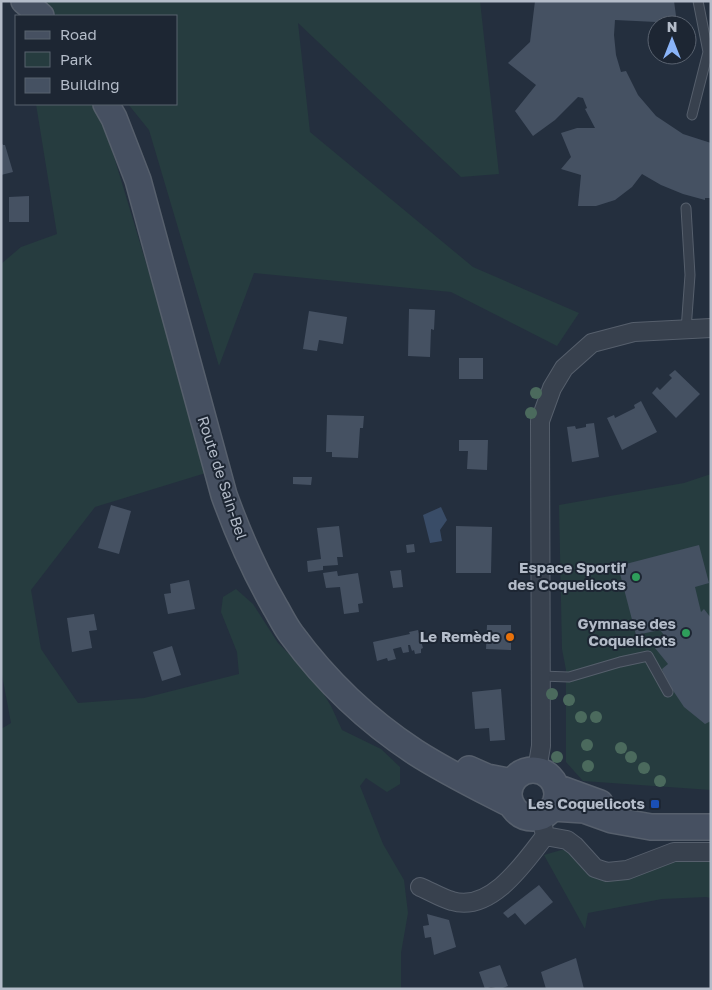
<svg xmlns="http://www.w3.org/2000/svg" width="712" height="990" font-family="'Golos Text',sans-serif">
  <style>
    .green { fill: #263c3f }
    .water { fill: #394c67 }
    .building { fill: #455162 }
    .lines { fill: none; stroke-linecap: round; stroke-linejoin: round }
    .lane-casing { stroke: #565f6c; stroke-width: 11 }
    .street-casing { stroke: #565f6c; stroke-width: 20 }
    .secondary-casing { stroke: #565f6c; stroke-width: 28 }
    .lane { stroke: #38414e; stroke-width: 9 }
    .street { stroke: #38414e; stroke-width: 18 }
    .secondary { stroke: #465061; stroke-width: 25 }
    .tree { fill: #4b6a5d }
    .leisure-dot { fill: #2e9e5b; stroke: #1d2633; stroke-width: 2 }
    .food-dot { fill: #e8710a; stroke: #1d2633; stroke-width: 2 }
    .transit-dot { fill: #1a4fb4; stroke: #1d2633; stroke-width: 2 }
    .labels { text-anchor: middle; stroke-width: 4; stroke-linejoin: round; paint-order: stroke }
    .street-label { font-size: 15px; fill: #b4bcc9; stroke: #1d2633 }
    .poi-label { font-size: 15px; font-weight: bold; fill: #b4bcc9; stroke: #1d2633; text-anchor: end }
  </style>
  <rect width="100%" height="100%" fill="#242f3e"/>
  <path class="green" d="M40 1H480L499 174 461 177 298 23 310 132 473 267 579 313 557 346 451 292 254 273 219 366 149 130 128 104H176V16H57Z
    M36 104H95L106 130 209 472 95 507 31 590 41 649 78 703 144 698 239 674 237 652 221 612 223 597 236 589 253 604 278 643 315 680 331 706 342 730 381 749 400 767V784L387 792 366 778 360 786 383 844 404 880 408 913 401 953V989H1V729L11 723 1 670V264L21 247 57 234Z
    M711 474V790L583 781 566 762V670L562 649 559 505 684 483Z
    M575 846 595 868 711 852V898L706 897 662 899 588 913 585 929 544 855Z"/>
  <path class="water" d="M441 507 447 520 440 530 442 541 430 543 423 515Z"/>
  <path class="building" d="M535 1H674L677 23 615 20 614 35 616 55 621 72 626 71 638 95 656 116 683 134 711 143V198H705V200L683 194 661 185 642 174 632 187 615 200 596 206H578L581 175 561 169 571 157 561 133 577 128H595L585 109 587 108 583 98 578 97 555 120 533 136 515 111 536 85 508 63 530 42Z
    M1 142 3 145H5L13 172 1 175Z
    M29 196V222H9V197Z
    M409 309 435 310 434 330 431 329 430 357 408 356Z
    M309 311 347 317 343 344 319 340 317 351 303 349Z
    M459 358H483V379H459Z
    M675 370 700 394 676 418 652 393 657 387 660 390 672 378 669 375Z
    M641 401 657 432 622 450 607 418 614 415 615 418 635 408 634 405Z
    M327 415 364 416 363 428H360L358 458 332 457V452H326Z
    M594 423 599 457 572 462 567 427 575 426 576 429 586 427V424Z
    M459 440H488L487 470 467 469 468 451H459Z
    M293 477H312L311 485 293 484Z
    M111 505 131 511 119 554 98 548Z
    M339 526 343 557H337L338 565 323 566V570L308 572 307 561 321 559 317 528Z
    M456 526 492 527 491 573H456Z
    M414 544 415 552 407 553 406 545Z
    M699 545 709 583 695 587 701 612 704 609 711 618V721L705 724 684 707 666 680 662 669 668 664 655 648 667 639 660 630 636 635 618 566Z
    M401 570 403 587 393 588 390 571Z
    M337 571 338 576 358 573 363 603 358 604 359 612 344 614 340 587 326 588 323 573Z
    M189 580 195 609 168 614 164 594 171 593 170 584Z
    M94 614 97 630 89 631 92 648 72 652 67 618Z
    M487 625H511V650L486 649Z
    M418 630 423 648 421 649V653L415 654 414 650 412 651 410 645H408L409 652 403 653 401 647 393 649 396 659 388 661 387 658 377 661 373 642 410 634 409 632Z
    M172 646 181 675 162 681 153 652Z
    M501 689 505 740 490 741 489 728 475 729 472 692Z
    M539 885 553 902 525 925 515 913 508 918 503 913Z
    M427 914 449 920 456 947 434 955 431 937 425 938 423 926 429 925Z
    M576 958 584 989H546L541 972Z
    M500 965 508 986 500 989 491 987 485 989 479 972Z"/>
  <g class="lines">
    <defs>
      <path id="lane" d="M692 115 708 52 698 1
        M686 208 690 275 686 330
        M541 676 569 677 620 662 648 656 668 692"/>
      <path id="street" d="M537 770 541 746 540 421 552 388 564 368 592 343 634 332 711 328
        M545 836 567 840 575 846 595 868 607 872 627 870 674 852H711
        M420 887C430 891 441 898 452 901 491 913 525 862 545 836L541 816"/>
      <path id="secondary" d="M24 1 41 16
        M106 104 114 118 138 180 224 495C238 534 254 570 274 605 280 615 285 626 292 635 325 680 368 721 415 752 446 772 479 788 512 805
        M469 769 487 777 512 782
        M509 794a24 24 0 1 1 48 0a24 24 0 1 1-48 0Z
        M556 787 600 803
        M552 808 584 810 612 820 651 827H711"/>
    </defs>
    <use href="#lane" class="lane-casing"/>
    <use href="#street" class="street-casing"/>
    <use href="#secondary" class="secondary-casing"/>
    <use href="#lane" class="lane"/>
    <use href="#street" class="street"/>
    <use href="#secondary" class="secondary"/>
  </g>
  <g class="tree">
    <circle cx="536" cy="393" r="6"/>
    <circle cx="531" cy="413" r="6"/>
    <circle cx="552" cy="694" r="6"/>
    <circle cx="569" cy="700" r="6"/>
    <circle cx="581" cy="717" r="6"/>
    <circle cx="596" cy="717" r="6"/>
    <circle cx="587" cy="745" r="6"/>
    <circle cx="621" cy="748" r="6"/>
    <circle cx="557" cy="757" r="6"/>
    <circle cx="631" cy="757" r="6"/>
    <circle cx="588" cy="766" r="6"/>
    <circle cx="644" cy="768" r="6"/>
    <circle cx="660" cy="781" r="6"/>
  </g>
  <g class="leisure-dot">
    <circle cx="636" cy="577" r="5"/>
    <circle cx="686" cy="633" r="5"/>
  </g>
  <circle class="food-dot" cx="510" cy="637" r="5"/>
  <rect class="transit-dot" x="650" y="799" width="10" height="10" rx="2.5"/>
  <g class="labels">
    <g class="street-label">
      <text transform="translate(222 478) rotate(72)" y="5">Route de Sain-Bel</text>
    </g>
    <g class="poi-label">
      <text x="626" y="573">Espace Sportif<tspan x="626" dy="17">des Coquelicots</tspan></text>
      <text x="676" y="629">Gymnase des<tspan x="676" dy="17">Coquelicots</tspan></text>
      <text x="500" y="642">Le Remède</text>
      <text x="645" y="809">Les Coquelicots</text>
    </g>
  </g>
  <rect width="712" height="990" fill="none" stroke="#b4bcc9" stroke-width="5"/>
  <rect x="15" y="15" width="162" height="90" fill="#1d2633" stroke="#59626f"/>
  <rect x="25" y="31" width="25" height="8" fill="#465061" stroke="#59626f"/>
  <text x="60" y="40" font-size="15" fill="#b4bcc9">Road</text>
  <rect x="25" y="52" width="25" height="15" fill="#263c3f" stroke="#59626f"/>
  <text x="60" y="65" font-size="15" fill="#b4bcc9">Park</text>
  <rect x="25" y="78" width="25" height="15" fill="#455162" stroke="#59626f"/>
  <text x="60" y="90" font-size="15" fill="#b4bcc9">Building</text>
  <g transform="translate(672 40)"><circle r="24" fill="#1d2633" stroke="#59626f"/>
  <path d="M0-4L9 19L0 12L-9 19Z" fill="#8ab4f8"/>
  <text y="-8" font-size="14" font-weight="bold" text-anchor="middle" fill="#b4bcc9">N</text>
  </g>
</svg>
